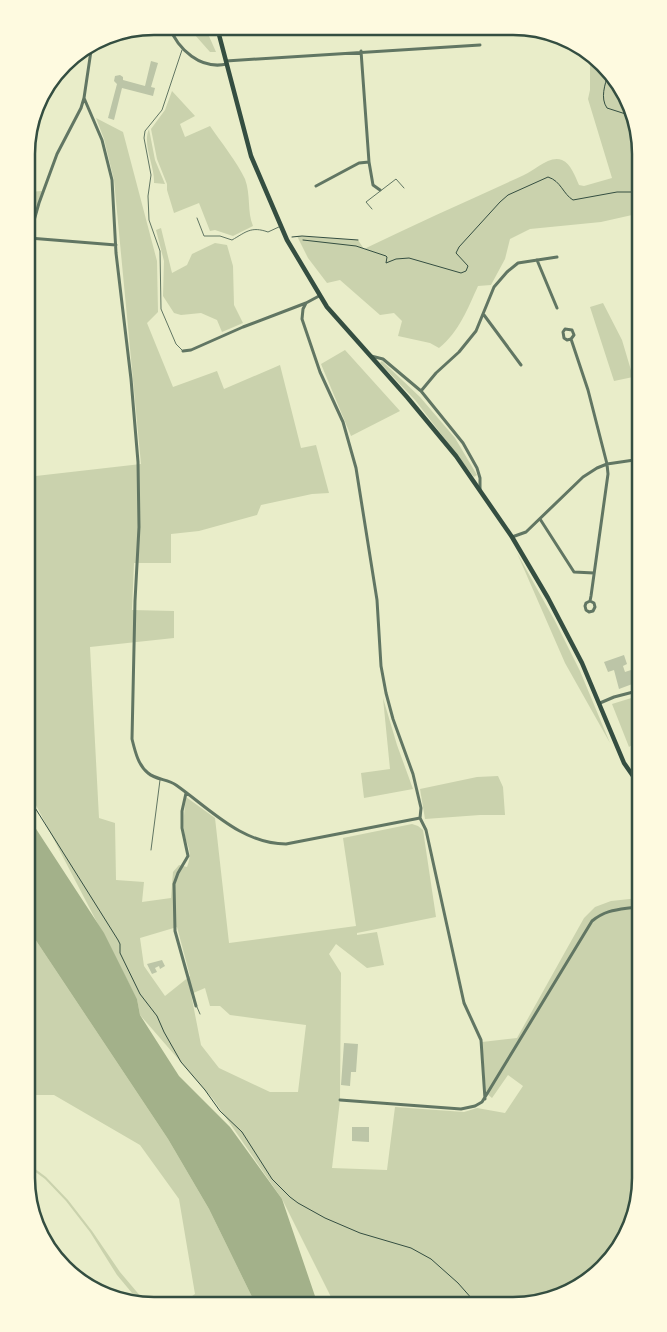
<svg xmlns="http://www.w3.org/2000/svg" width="667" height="1332" font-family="'Public Sans',sans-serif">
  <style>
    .green { fill: #cad2ad; fill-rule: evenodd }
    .water { fill: #a3b18a }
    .building { fill: #bcc5a7 }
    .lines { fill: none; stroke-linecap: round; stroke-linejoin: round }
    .path { stroke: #344e41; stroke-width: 1 }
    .service { stroke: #617663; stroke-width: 1 }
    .minor { stroke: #617663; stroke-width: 3 }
    .secondary { stroke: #344e41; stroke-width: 4.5 }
    .rim { fill: none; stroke: #344e41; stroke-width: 2.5 }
  </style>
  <rect width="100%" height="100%" fill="#e9edc9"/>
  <path class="green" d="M187 26 205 27 216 52H210Z
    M590 55 597 58 634 113 641 154V213L601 222 530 229 510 239 505 259 491 285 478 286C468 308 459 332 439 348L430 343 398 336 402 321 394 313 380 315 340 280 327 283 308 258 297 236 358 240 364 249C417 223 470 200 524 175 534 171 549 155 562 160 571 164 575 176 579 185L584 186 612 178 588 99 590 90Z
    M172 91 195 116 180 124 185 137 210 126C221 142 237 162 245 179 251 195 247 212 253 226L233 236 215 230 210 231 199 203 174 213 167 190V184L157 159 151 129 165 110Z
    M96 118 123 132 157 261 158 312 147 323 173 387 217 371 224 389 280 365 301 448 316 445 329 493 312 494 261 505 257 515 199 531 171 534V563H134L132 610 174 611V638L90 647 99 818 115 823 116 880 144 882 142 902 171 898 173 872 179 865 187 867C194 849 185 845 184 829 183 818 185 807 186 797L215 818 229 943 356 926 343 838 412 824 418 826 423 830 436 917 357 933V935L377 932 384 965 367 968 336 944 329 954 341 973 340 1100 332 1168 387 1170 395 1107 464 1112 477 1108 505 1113 523 1086 508 1075 492 1098 486 1093 482 1042 517 1038 584 918 595 907 611 901 639 898 641 896 640 1034 639 1035 640 1043V1186L614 1256 554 1299 332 1302 330 1295 282 1199 213 1099 140 1015 137 999 27 788V477L141 464 114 180 104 139ZM177 927 190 976 165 996 144 966 140 938ZM205 988 210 1006H220L230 1015 306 1025 298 1092H270L219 1068 201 1045 191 994Z
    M149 129 155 160 165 184 154 183C155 166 142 145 149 129Z
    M42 191 29 232H27V207L31 206 33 200H27V192Z
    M161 228 172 273 187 265 192 254 215 243 227 245 233 266 234 305 243 323 222 332 217 320 201 313 181 315 174 313 163 296 164 261 156 230Z
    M603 303 622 340 633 377 614 381 590 307Z
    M345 350 400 411 351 436 321 364Z
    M382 361 420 397 455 438 477 475 474 477 415 400 380 363Z
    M517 553 555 621 580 671 610 743 565 663Z
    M641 695V739L629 747 612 704Z
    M383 698 397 745 413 789 364 798 361 773 390 769Z
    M498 776 503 787 505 815H480L425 819 420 789 477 777Z
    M27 927 168 1139 209 1209 255 1303 180 1304 195 1294 179 1199 140 1145 54 1095H26Z
    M26 1162 46 1177 68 1200 92 1231 120 1272 147 1304 142 1305 117 1275 90 1232 66 1201 45 1179 26 1165Z"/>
  <path class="water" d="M27 815 104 933 137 999 140 1015 179 1076 230 1127 282 1199 317 1302 255 1303 209 1209 168 1139 27 927Z"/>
  <path class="building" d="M151 61 158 63 151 87 155 88 153 96 122 88 114 120 108 118 117 84 114 81 115 76 120 75 123 77V80L145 86Z
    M624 655 627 664 623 666 625 672 631 670 635 683 619 689 614 670 608 672 604 662Z
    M162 960 165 966 160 969 159 966 155 968 157 972 152 974 147 964Z
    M344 1043 358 1044 356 1072H351L350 1086 341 1085Z
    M352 1127H369V1142L352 1141Z"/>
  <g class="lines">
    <path class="path" d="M608 74C605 85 600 98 607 108L635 117
      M292 237 302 236 358 240
      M303 240 356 246 386 256 387 257 386 263 396 259 409 258 461 273 466 271 468 266 456 253 459 247 500 202 508 195 548 177C561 181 563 194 573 200L617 192H641
      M27 795 118 940 120 944V953L140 994 157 1016 164 1032 181 1062 205 1090 220 1111 242 1132 272 1179 290 1197 298 1203 325 1218 360 1233 411 1248 431 1259 458 1283 473 1300"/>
    <path class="service" d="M182 50 162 110 145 131 144 138 151 175 148 196 149 220 160 251 161 309 176 344 182 350
      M372 209 366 202 396 179 404 188
      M197 218 204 236H220L232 240C246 232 251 226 268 232L281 226
      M151 850 160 780
      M197 1007 200 1014"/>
    <path class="minor" d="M169 26C178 50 201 70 227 64
      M361 51 369 162 373 185 380 190
      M226 61 480 45
      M84 98 102 140 112 180 116 253 131 379 138 462 139 527 135 601 132 739C135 751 138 765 148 773 156 780 168 779 176 785 210 809 242 844 286 844L420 818
      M316 186 359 163 369 162
      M29 238 39 203 57 154 81 108 84 98 92 44
      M29 238 116 245
      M537 260 557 308
      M306 303 303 309 302 319 320 372 343 422 356 468 377 600 381 666 386 693 393 719 413 774 421 808 420 818 426 830 464 1003 481 1040 485 1099
      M484 315 521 365
      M571 339 567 340 564 338 563 332 565 329 572 330 574 335 571 339 588 390 607 464 608 474 591 596 590 601 586 603 585 606 586 610 589 612 593 611 595 607 594 603 590 601
      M183 351 191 350 243 327 306 303 319 296
      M371 356 383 359 421 391 463 443 477 468 480 478V489
      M421 391 436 373 459 352 476 331 494 287 507 272 518 263 557 257
      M540 519 574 572 594 573
      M512 537 526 532 583 477 597 468 607 464 641 459
      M641 573 637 568 641 563
      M600 703 614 697 641 690
      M186 793 182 811V828L188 856 178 873 174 884 175 931 196 1006
      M641 811V805
      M340 1100 461 1109 475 1106 482 1102 592 921C608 908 621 910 641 906"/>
    <path class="secondary" d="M217 27 251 156 287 240 327 307 407 397 456 456 512 537 548 598 582 663 624 763 633 776 641 782"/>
  </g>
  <path d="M0 0H667V1332H0ZM154 35H513A119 119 0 0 1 632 154V1178A119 119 0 0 1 513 1297H154A119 119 0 0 1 35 1178V154A119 119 0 0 1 154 35Z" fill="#fefae0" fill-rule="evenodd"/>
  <path class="rim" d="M154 35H513A119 119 0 0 1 632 154V1178A119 119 0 0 1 513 1297H154A119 119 0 0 1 35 1178V154A119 119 0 0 1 154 35Z"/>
</svg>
